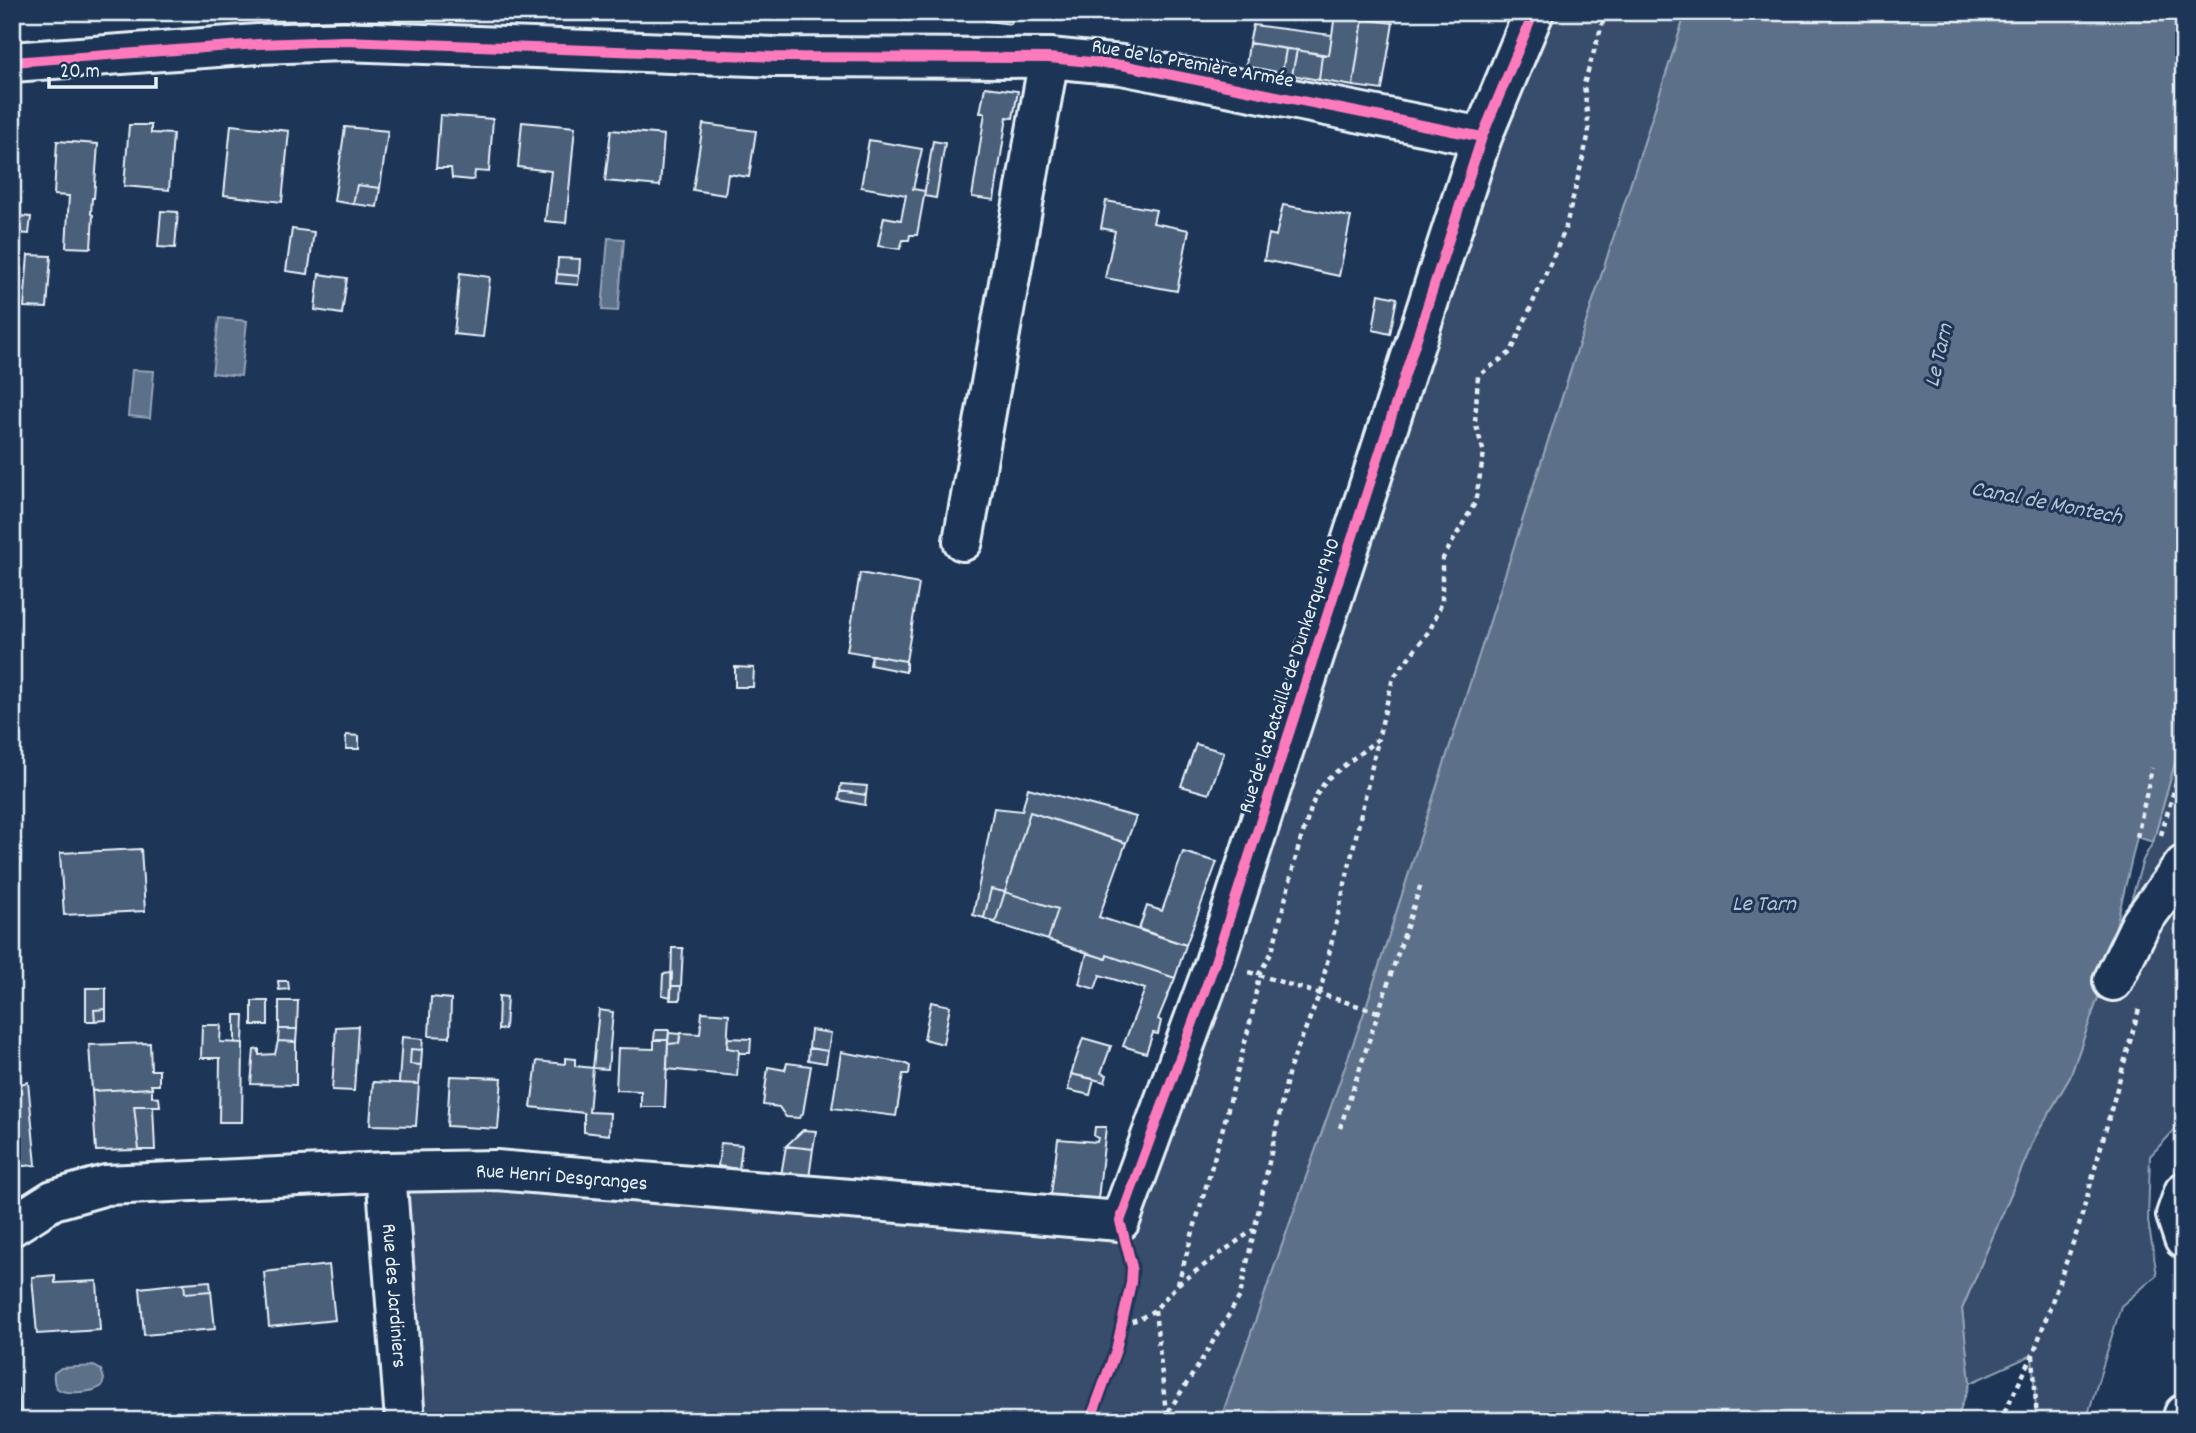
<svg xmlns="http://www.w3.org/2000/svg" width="2196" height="1433" font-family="Dekko,sans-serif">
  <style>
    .green { fill: #374d6c; stroke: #909fb2; stroke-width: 2 }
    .water { fill: #5d7089; stroke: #95a4b5; stroke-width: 2 }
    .building { fill: #495e7a; stroke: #e8f1f8; stroke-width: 2 }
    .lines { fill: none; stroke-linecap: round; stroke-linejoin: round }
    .minor-casing { stroke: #e8f1f8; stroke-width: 44 }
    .major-casing { stroke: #e8f1f8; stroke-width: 44 }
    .path { stroke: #e8f1f8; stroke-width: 4.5; stroke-dasharray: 5 5; stroke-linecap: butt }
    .minor { stroke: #1d3557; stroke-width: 38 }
    .major { stroke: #1d3557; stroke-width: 38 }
    .cycleway-casing { stroke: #1d3557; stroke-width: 15 }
    .cycleway { stroke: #fd7abc; stroke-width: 10 }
    .labels { text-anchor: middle; stroke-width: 6; stroke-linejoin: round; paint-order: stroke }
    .street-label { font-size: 21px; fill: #e8f1f8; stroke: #1d3557 }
    .water-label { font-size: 23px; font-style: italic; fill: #b7c4d1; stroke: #1d3557 }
  </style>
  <rect width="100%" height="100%" fill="#1d3557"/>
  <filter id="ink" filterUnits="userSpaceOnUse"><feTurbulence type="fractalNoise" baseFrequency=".0143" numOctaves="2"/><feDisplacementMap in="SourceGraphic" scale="14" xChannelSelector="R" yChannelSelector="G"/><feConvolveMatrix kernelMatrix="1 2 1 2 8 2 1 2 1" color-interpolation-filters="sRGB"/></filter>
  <g filter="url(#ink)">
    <path class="green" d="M1534 12H1686L1364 1013 1220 1421H405L386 1172 1120 1221Z
      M2184 730V1120L2150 1156 2148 1221 2157 1275 2121 1306 2086 1421H2037L2032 1355 1970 1383 1962 1309 2035 1137 2070 1077 2101 989 2141 924 2131 901 2143 860 2153 842Z"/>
    <path class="water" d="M1686 12H2184V730L2153 842 2137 837 2101 989 2070 1077 2035 1137 1962 1309 1970 1383 1956 1421H1220L1364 1013Z
      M608 238 624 239 618 311 602 310Z
      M219 318 247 321 241 376 212 373Z
      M132 370 154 371 150 418 128 416Z
      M94 1366 101 1370 104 1379 102 1386C95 1391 89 1391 80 1392 64 1393 52 1393 54 1373L61 1368Z"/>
    <path class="building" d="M987 12H1013L1011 24 986 21Z
      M1335 15 1363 19 1353 86 1319 80 1322 55H1329Z
      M1363 19 1393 23 1382 90 1353 86Z
      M1253 25 1332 35 1329 55 1249 43Z
      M1249 43 1286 49 1282 73 1246 66Z
      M1286 49 1297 50 1292 75 1282 73Z
      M1297 50 1322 55 1319 80 1292 75Z
      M985 87 1018 91 1013 118 1007 117 994 200 972 197 985 113H980Z
      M440 115 493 119 489 172 475 171 474 179 471 180 452 178 451 168H436Z
      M522 122 575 127 566 223 545 221 551 171 518 167Z
      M703 124 756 131 749 177 728 174 725 195 693 190Z
      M129 125H151V133L173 134 169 190 124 186Z
      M231 125 289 131 282 202 224 195Z
      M12 127H19L15 197H12Z
      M345 127 388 131 380 188 357 185 353 204 334 201Z
      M611 130 664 135 660 186 605 181Z
      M869 140 922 149 913 189 925 191 917 235H910L909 240H903L900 249 878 246 884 217 901 220 906 195 861 187Z
      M57 141 98 144 94 198H92L91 214 93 215 91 248 66 247 69 196 54 195Z
      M933 141 945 143 936 198 924 196Z
      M357 185 380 188 377 207 353 204Z
      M1106 201 1156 210 1153 223 1189 230 1177 291 1105 278 1115 231 1101 228Z
      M1283 205 1351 217 1339 276 1264 260 1269 234 1276 236Z
      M161 211 178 212 175 248 158 247Z
      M19 216 31 217 29 234 18 233Z
      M292 229 314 232 308 274 286 271Z
      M28 255 51 256 47 308 24 307Z
      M558 258 580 259 579 276 557 274Z
      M460 273 490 277 483 337 454 334Z
      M319 274 347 278 342 314 315 310Z
      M557 274 579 276 578 285 556 283Z
      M1379 294 1397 298 1390 334 1373 330Z
      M860 573 919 584 906 661 847 651Z
      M872 655 906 661V672L870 665Z
      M735 667 754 668 753 687H735Z
      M346 735 359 736V749H346Z
      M1196 744 1224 752 1209 794 1181 786Z
      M841 784 867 786 866 795 840 791Z
      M1028 788 1136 817 1126 843 1030 812 1005 892 991 889 984 918 973 915 994 808 1022 811Z
      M840 791 866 795 865 805 839 800Z
      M1030 812 1126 843 1099 917 1186 945 1175 978 1107 955 1106 959 1048 940 1058 909 1005 892Z
      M141 849 145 911 64 915 60 853Z
      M1183 852 1217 862 1186 945 1139 929 1147 906 1162 911Z
      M991 889 1005 892 995 923 984 918Z
      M1005 892 1058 909 1048 940 995 923Z
      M672 948H683L681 986H671Z
      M1087 953 1106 959 1107 955 1175 978 1158 1019 1161 1021 1158 1034 1153 1033 1146 1053 1123 1046 1145 989 1100 975 1095 989 1079 984Z
      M672 973 671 997 662 995 663 974Z
      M278 981H288L289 989 279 990Z
      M671 986H681L680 1000H670Z
      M86 988H106V1009L94 1010 95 1021H86Z
      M499 996 507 997 505 1029 498 1030Z
      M431 997 451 999 450 1037 429 1036Z
      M252 1001H268V1025H252Z
      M279 1001H298L297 1029H279Z
      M931 1002 950 1006 943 1044 924 1039Z
      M106 1009V1020L95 1021 94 1010Z
      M599 1010 613 1012 608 1069 593 1068Z
      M702 1012 729 1014 727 1048 739 1050 737 1076 667 1069 668 1044 679 1043 681 1033 700 1034Z
      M235 1015H244L243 1043H235Z
      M202 1025H221L220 1042 243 1043 242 1122H219L220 1058H201Z
      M358 1026 354 1091 332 1090 336 1027Z
      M279 1029H297L296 1042 278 1041Z
      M655 1030H669L668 1040H654Z
      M811 1030 831 1033 828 1051 809 1048Z
      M669 1033 680 1034 679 1043 668 1044Z
      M402 1037 423 1039 422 1050 411 1049 410 1064 421 1065 419 1084 399 1083Z
      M728 1038 751 1039 750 1053H739V1050L727 1048Z
      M1083 1038 1111 1046 1101 1073 1107 1075 1105 1082 1071 1074Z
      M654 1040H668L665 1107H641V1091L616 1090 618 1048 654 1049Z
      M278 1041 296 1042V1085L251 1084 254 1050 259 1049V1055L275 1054Z
      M150 1043 151 1070H159V1085H151L152 1088 92 1091 89 1045Z
      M809 1048 828 1051 826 1063 808 1060Z
      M411 1049 422 1050 421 1065 410 1064Z
      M841 1052 904 1063 910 1066 909 1074H903L896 1116 832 1108Z
      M565 1058 575 1059V1066L593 1068 589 1112 610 1113 609 1135 584 1132V1113L531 1107 537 1061 565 1064Z
      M787 1063 811 1066 803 1113 799 1118 786 1117 779 1107 763 1105 768 1067 785 1070Z
      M1071 1074 1094 1079 1090 1095 1068 1090Z
      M450 1076 502 1078 498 1129 447 1126Z
      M28 1082 36 1165 12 1167V1086Z
      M373 1082 419 1084 416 1126 370 1125Z
      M152 1088V1097L159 1098 160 1106H134L139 1150 96 1151 92 1091Z
      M134 1106H153L155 1150H139Z
      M1095 1127H1106L1098 1199 1051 1195 1058 1139 1097 1142 1098 1138 1094 1136Z
      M803 1130 816 1131 813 1149 786 1146Z
      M721 1143 742 1145 739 1169 718 1166Z
      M786 1146 813 1149 809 1178 781 1175Z
      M329 1265 335 1320 269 1327 264 1272Z
      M55 1275V1283L97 1281 100 1330 37 1334 32 1277Z
      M210 1281 211 1291 185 1293 184 1283Z
      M184 1283 185 1293 211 1291 215 1329 144 1335 140 1288Z
      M18 1389 20 1411 12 1412V1390Z"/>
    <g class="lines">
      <defs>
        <g id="minor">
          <path d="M12 62 258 44 344 41 776 57 1049 58 1122 65 1482 137"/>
          <path d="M963 541 1049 58"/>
          <path d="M2113 981 2141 923 2184 865"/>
          <path id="s1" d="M386 1172 405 1421"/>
          <path d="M2184 1192 2176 1215 2184 1239"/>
          <path id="s2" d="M12 1226 53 1200 106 1185 386 1172 496 1170 1120 1221 1214 965 1482 137 1534 12"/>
        </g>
        <path id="major" d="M2182 1421 2184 1414"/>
      </defs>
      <use href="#minor" class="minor-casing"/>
      <use href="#major" class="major-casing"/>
      <path class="path" d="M2161 835 2184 756
        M2137 837 2152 768
        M1249 972 1378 1012
        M1340 1128 1421 884
        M1178 1284 1253 1230
        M1155 1310 1166 1413
        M1122 1324 1139 1319 1155 1310 1178 1284 1224 1124 1252 1015 1259 974 1272 952 1299 845 1315 797 1327 779 1378 739 1393 678 1430 630 1442 602V560L1475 503 1484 453 1475 422 1478 376 1511 352 1565 230 1589 133 1584 84 1606 12
        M2033 1355 2037 1421
        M1165 1421 1166 1415 1200 1363 1240 1296 1289 1070 1320 993 1378 740
        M2000 1421 2033 1355 2079 1226 2139 1009"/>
      <use href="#minor" class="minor"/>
      <use href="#major" class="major"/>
      <defs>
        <path id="cycleway" d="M12 62 258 44 344 41 776 57 1049 58 1122 65 1482 137
          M1090 1421 1116 1350 1131 1283 1132 1267 1120 1221 1214 965 1482 137 1534 12"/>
      </defs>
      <use href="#cycleway" class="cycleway-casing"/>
      <use href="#cycleway" class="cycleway"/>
    </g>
  </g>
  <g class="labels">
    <g class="street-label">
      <text transform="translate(1193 62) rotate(10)" y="7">Rue de la Première Armée</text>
      <text transform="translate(1288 675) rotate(-72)" y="7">Rue de la Bataille de Dunkerque 1940</text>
      <text dy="7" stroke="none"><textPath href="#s2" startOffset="560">Rue Henri Desgranges</textPath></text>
      <text dy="7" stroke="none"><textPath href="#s1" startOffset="124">Rue des Jardiniers</textPath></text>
    </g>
    <g class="water-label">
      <text transform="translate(1937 355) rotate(-77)" y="8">Le Tarn</text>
      <text transform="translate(2047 501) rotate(11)" y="8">Canal de Montech</text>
      <text x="1764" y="910">Le Tarn</text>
    </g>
  </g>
  <rect width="2196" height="1433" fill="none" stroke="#1d3557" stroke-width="42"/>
  <rect x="21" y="21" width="2154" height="1391" fill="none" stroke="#e8f1f8" stroke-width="2.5" filter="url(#ink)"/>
  <path d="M49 77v10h107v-10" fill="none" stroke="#e8f1f8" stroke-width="3.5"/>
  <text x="60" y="77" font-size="21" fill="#e8f1f8" stroke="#1d3557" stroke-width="5" paint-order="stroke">20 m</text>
</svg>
